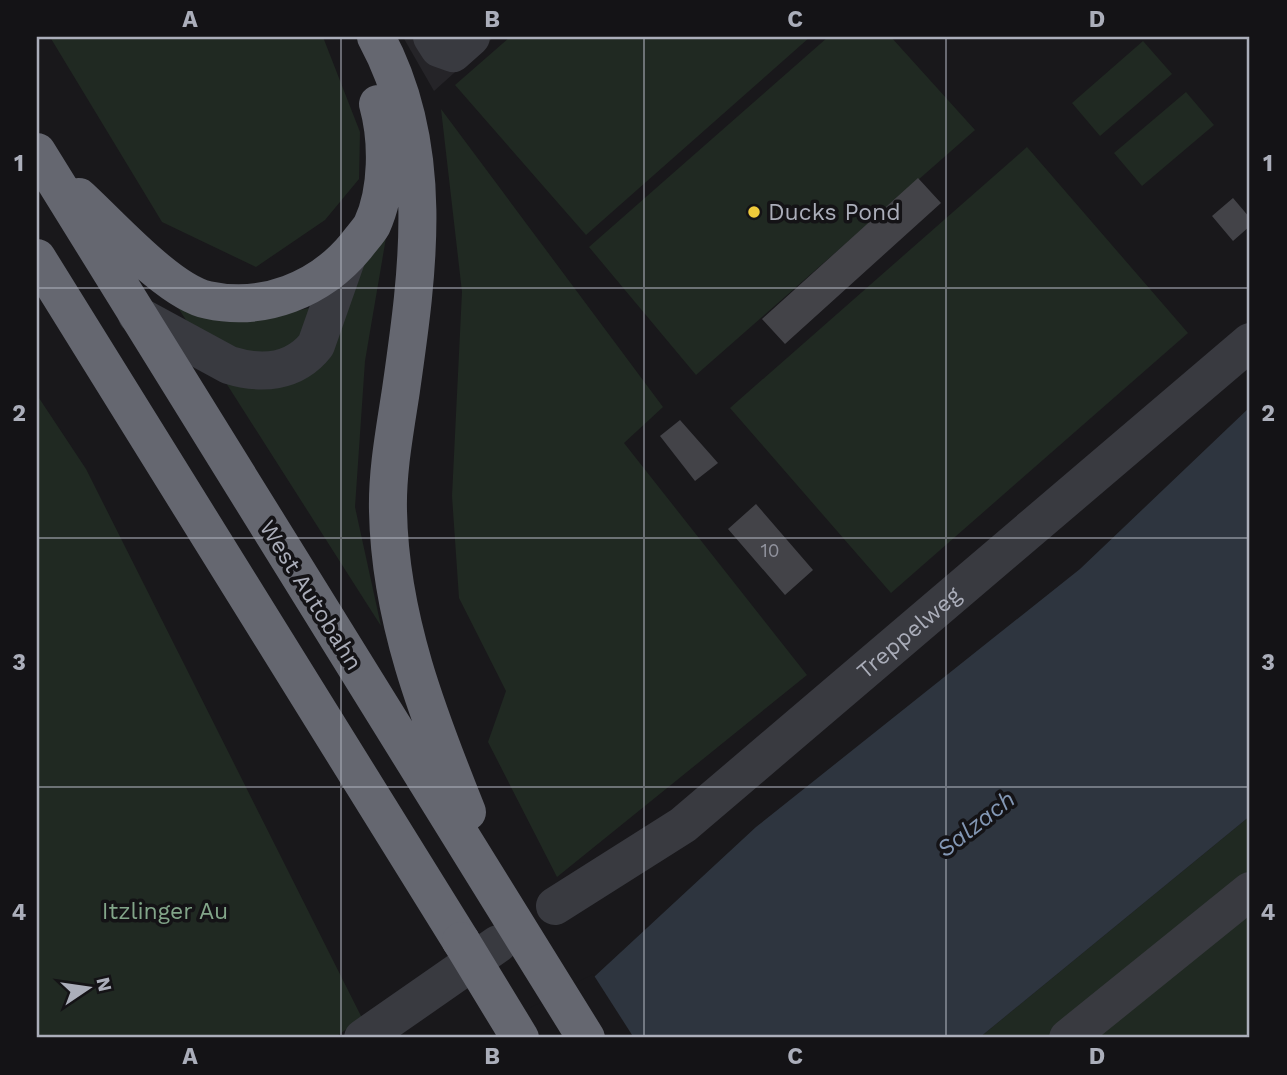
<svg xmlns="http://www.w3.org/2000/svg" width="1287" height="1075" font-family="'Work Sans',sans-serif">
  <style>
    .built { fill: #252428 }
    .green { fill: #202922 }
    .water { fill: #2e353f }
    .pier { fill: #19181b }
    .building { fill: #434348 }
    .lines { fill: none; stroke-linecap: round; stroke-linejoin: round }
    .minor { stroke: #393a40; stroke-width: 38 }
    .highway { stroke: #656770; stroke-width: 38 }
    .highway-bridge { stroke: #656770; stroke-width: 38 }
    .grid { fill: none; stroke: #abaeba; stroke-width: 2; stroke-opacity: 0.55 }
    .poi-dot { fill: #f0cb3b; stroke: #141316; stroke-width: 2.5 }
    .labels { text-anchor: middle; stroke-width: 7; stroke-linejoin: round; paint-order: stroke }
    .number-label { font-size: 19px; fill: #91939e }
    .poi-label { font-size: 23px; fill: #abaeba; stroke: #141316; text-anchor: start }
    .street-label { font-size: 23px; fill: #abaeba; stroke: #141316 }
    .park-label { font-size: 23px; fill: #82a589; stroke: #141316 }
    .water-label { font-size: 24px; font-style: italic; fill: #8397b4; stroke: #141316 }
    .neatline { fill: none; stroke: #abaeba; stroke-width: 2.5 }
    .grid-label { font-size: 23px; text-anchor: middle; font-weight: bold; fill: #abaeba }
  </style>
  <rect width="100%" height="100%" fill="#19181b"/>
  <path class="built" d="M403 37H494L434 91Z"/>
  <path class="green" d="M50 37H323L360 132 359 179 325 220 256 267 162 222Z
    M510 37H810L586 235 455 85Z
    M828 37H891L975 130 696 375 589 247Z
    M1143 41 1172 74 1100 136 1072 103Z
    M1186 92 1214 125 1142 186 1114 153Z
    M441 109 663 407 624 443 807 675 557 877 488 742 506 691 459 598 452 496 462 292Z
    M1027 147 1188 333 891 593 730 408Z
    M388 226 365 361 355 507 381 626 177 306 253 321 309 308 351 274Z
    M37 395 86 469 362 1018 334 1038H37Z
    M1250 816V881L1059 1038H979Z
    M1250 900V1038H1082Z"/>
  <path class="water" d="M1250 407V816L979 1038H482L594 977 756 827 1080 569Z"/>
  <path class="pier" d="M593 974 634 1038H478L480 1035Z"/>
  <path class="building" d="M918 178 941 203 785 344 762 319Z
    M1233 198 1250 218V226L1233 241 1212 216Z
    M680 420 718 463 695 481 660 436Z
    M756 504 813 570 785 595 728 529Z"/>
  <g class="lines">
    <g class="minor">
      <path d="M432 37 439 48 453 53 471 37"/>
      <path d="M137 315 229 365C261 375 294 373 316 345L347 257"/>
      <path id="s1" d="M555 906 683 825 1250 342"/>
      <path d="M363 1038 498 944"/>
      <path d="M1068 1038 1250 891"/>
    </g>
    <path class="highway" d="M376 37C436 147 418 271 401 390 395 430 387 471 388 511 390 618 428 715 467 812
      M37 152 586 1038
      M79 197C110 225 169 292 208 300 263 312 320 290 356 246 361 239 368 232 372 225 388 190 388 140 378 104
      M37 258 461 941"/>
    <path class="highway-bridge" d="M461 941 520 1038"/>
  </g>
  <path class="grid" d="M341 37V1038M644 37V1038M946 37V1038M37 288H1250M37 538H1250M37 787H1250"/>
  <circle class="poi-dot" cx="754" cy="212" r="7"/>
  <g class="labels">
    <g class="number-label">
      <text x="770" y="557">10</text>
    </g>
    <g class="poi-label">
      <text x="768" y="220">Ducks Pond</text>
    </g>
    <g class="street-label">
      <text transform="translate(311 595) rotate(58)" y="8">West Autobahn</text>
      <text dy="8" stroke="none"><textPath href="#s1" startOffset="448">Treppelweg</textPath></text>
    </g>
    <g class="park-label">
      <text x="165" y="919">Itzlinger Au</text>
    </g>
    <g class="water-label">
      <text transform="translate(976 824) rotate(-38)" y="8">Salzach</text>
    </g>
  </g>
  <rect width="1287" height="1075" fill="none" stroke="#141316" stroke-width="77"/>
  <g transform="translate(88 988) rotate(77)" stroke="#141316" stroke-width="5" paint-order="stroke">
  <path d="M0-5L12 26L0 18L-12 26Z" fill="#abaeba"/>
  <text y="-10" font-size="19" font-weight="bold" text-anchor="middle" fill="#abaeba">N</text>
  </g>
  <rect x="38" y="38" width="1210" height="998" class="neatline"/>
  <g class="grid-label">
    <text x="190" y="27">A</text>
    <text x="492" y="27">B</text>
    <text x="795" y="27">C</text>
    <text x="1097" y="27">D</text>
    <text x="19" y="171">1</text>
    <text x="1268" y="171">1</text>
    <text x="19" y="421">2</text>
    <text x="1268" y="421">2</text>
    <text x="19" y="670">3</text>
    <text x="1268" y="670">3</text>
    <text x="19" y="920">4</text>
    <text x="1268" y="920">4</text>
    <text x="190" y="1064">A</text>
    <text x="492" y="1064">B</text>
    <text x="795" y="1064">C</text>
    <text x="1097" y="1064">D</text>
  </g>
</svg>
